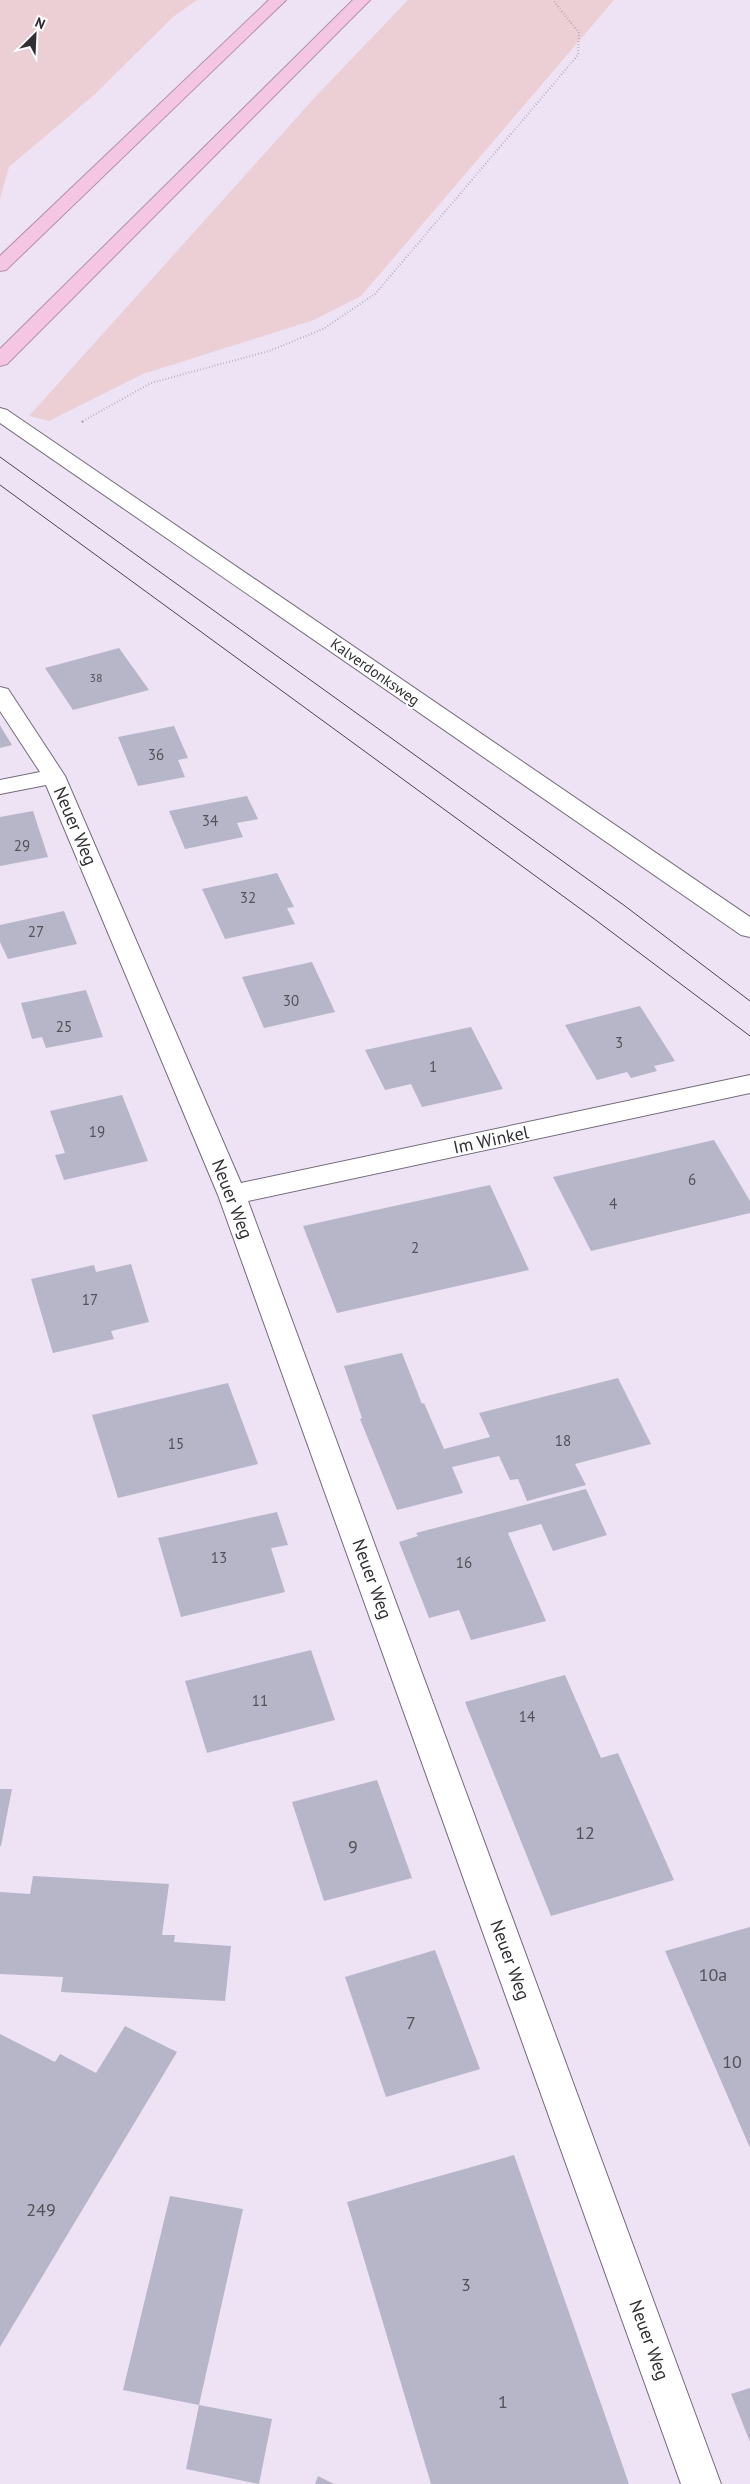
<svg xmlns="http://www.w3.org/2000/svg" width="750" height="2484" font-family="'PT Sans',sans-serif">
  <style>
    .green { fill: #eccfd4 }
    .building { fill: #b6b6c8 }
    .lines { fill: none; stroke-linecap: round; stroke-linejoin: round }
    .minor-casing { stroke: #756b7a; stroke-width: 2 }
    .motorway-casing { stroke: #b191a6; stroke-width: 2 }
    .path-far1 { stroke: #918a95; stroke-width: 2; stroke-dasharray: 0.5 2.5; stroke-linecap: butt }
    .path { stroke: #918a95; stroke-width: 2.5; stroke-dasharray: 1 3; stroke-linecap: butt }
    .minor { fill: #fff; fill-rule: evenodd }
    .motorway { fill: #f5c6e4; fill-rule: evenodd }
    .tram { stroke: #4b464e; stroke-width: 1 }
    .labels { text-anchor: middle; stroke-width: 4; stroke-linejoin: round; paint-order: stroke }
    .far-number-label { font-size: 12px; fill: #535059 }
    .far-street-label { font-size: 15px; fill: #322e34; stroke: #fff }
    .number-label { font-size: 15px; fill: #535059 }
    .street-label { font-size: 18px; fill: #322e34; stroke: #fff }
    .near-number-label { font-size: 18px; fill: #535059 }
  </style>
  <rect width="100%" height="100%" fill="#ede3f4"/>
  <path class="green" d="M0 0H197L173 17 94 95 9 167 0 199Z
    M408 0H614L361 296 314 320 143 374 49 421 29 416 317 95Z"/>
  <path class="building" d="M119 648 149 690 73 710 45 668Z
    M0 725 4 732 12 745 0 748Z
    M174 726 188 758 178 760 185 777 138 786 118 737Z
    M247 796 258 819 237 823 243 837 185 849 169 811Z
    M33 811 48 857 0 866V817Z
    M277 873 294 907 287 908 295 924 225 939 202 889Z
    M64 911 77 944 8 959 0 942V925Z
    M312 962 335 1012 264 1028 242 977Z
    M86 990 103 1037 46 1048 42 1037 32 1039 21 1003Z
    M640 1006 675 1061 654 1066 657 1071 631 1078 627 1072 597 1080 565 1025Z
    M471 1027 503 1089 422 1107 411 1084 385 1090 365 1050Z
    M122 1095 148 1161 64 1180 55 1155 65 1153 50 1111Z
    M714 1140 750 1201V1213L591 1251 553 1177Z
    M490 1185 529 1270 337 1313 303 1226Z
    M131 1264 149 1322 111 1331 114 1339 53 1353 31 1279 94 1265 96 1272Z
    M402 1353 422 1404 424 1403 444 1449 490 1437 479 1413 618 1378 651 1444 575 1464 586 1485 527 1501 518 1479 510 1480 499 1456 452 1467 463 1493 397 1510 360 1419 362 1418 344 1366Z
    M228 1383 258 1464 118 1498 92 1415Z
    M586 1489 607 1535 553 1551 541 1524 508 1533 546 1621 471 1640 459 1610 429 1618 399 1542 418 1536 416 1533Z
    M277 1512 288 1545 271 1548 285 1592 181 1617 158 1538Z
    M311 1650 335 1720 207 1753 185 1681Z
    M565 1675 601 1758 618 1753 674 1880 551 1916 465 1702Z
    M377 1780 412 1878 324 1901 292 1802Z
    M0 1789H12L1 1846H0Z
    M33 1876 169 1884 162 1935H175L174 1942 231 1946 225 2001 61 1992 63 1977 0 1974V1892L30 1894Z
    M750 1927V2148L665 1951Z
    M435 1950 480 2069 386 2097 345 1977Z
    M125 2026 177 2052 0 2347V2034L55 2062 60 2054 96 2073Z
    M514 2155 607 2421 629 2484H431L347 2202Z
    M170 2196 243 2209 199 2405 123 2390Z
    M750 2388V2442L731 2394Z
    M199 2405 272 2419 259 2484 186 2469Z
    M318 2476 334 2484H315Z"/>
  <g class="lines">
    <defs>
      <path id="minor" d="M0 408 7 410 750 917V937L741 935 0 423Z
        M0 687 8 689 65 776 241 1183 750 1075V1093L248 1201 721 2484H681L218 1195 46 785 0 794V780L40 772 0 711Z"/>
      <path id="motorway" d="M269 0H286L6 270 0 271V256Z
        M353 0H370L7 364 0 366V349Z"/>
    </defs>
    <use href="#minor" class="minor-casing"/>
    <use href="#motorway" class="motorway-casing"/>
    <path class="path-far1" d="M83 421 151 383 269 351 323 329 375 294 578 55 579 33 553 0"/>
    <path class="path" d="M82 422 85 420"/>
    <use href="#minor" class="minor"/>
    <use href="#motorway" class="motorway"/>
    <path class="tram" d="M0 457 625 906 750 1001
      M0 485 593 918 750 1036"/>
  </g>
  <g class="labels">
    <g class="far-number-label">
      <text x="96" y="682">38</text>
    </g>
    <g class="far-street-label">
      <text transform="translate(375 672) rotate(35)" y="5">Kalverdonksweg</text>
    </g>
    <g class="number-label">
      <text x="156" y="760">36</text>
      <text x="210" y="826">34</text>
      <text x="22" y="851">29</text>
      <text x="248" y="903">32</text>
      <text x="36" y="937">27</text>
      <text x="291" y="1006">30</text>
      <text x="64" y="1032">25</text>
      <text x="619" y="1048">3</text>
      <text x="433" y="1072">1</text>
      <text x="97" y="1137">19</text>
      <text x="692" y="1185">6</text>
      <text x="613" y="1209">4</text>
      <text x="415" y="1253">2</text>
      <text x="90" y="1305">17</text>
      <text x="563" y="1446">18</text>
      <text x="176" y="1449">15</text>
      <text x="219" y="1563">13</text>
      <text x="464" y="1568">16</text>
      <text x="260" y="1706">11</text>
      <text x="527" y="1722">14</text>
    </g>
    <g class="street-label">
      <text transform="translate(75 826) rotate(67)" y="6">Neuer Weg</text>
      <text transform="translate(491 1140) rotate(-12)" y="6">Im Winkel</text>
      <text transform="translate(232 1199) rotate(69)" y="6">Neuer Weg</text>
      <text transform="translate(372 1579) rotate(70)" y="6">Neuer Weg</text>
      <text transform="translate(510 1960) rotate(70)" y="6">Neuer Weg</text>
      <text transform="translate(649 2340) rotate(70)" y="6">Neuer Weg</text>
    </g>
    <g class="near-number-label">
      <text x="585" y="1839">12</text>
      <text x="353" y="1853">9</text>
      <text x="713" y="1981">10a</text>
      <text x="411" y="2029">7</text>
      <text x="732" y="2068">10</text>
      <text x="41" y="2216">249</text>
      <text x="466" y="2291">3</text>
      <text x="503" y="2408">1</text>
    </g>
  </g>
  <g transform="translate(35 35) rotate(24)" stroke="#ffffff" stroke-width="4" paint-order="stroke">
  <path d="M0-4L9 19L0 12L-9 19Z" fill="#322e34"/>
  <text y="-8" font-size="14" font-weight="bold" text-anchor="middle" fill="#322e34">N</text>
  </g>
</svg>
